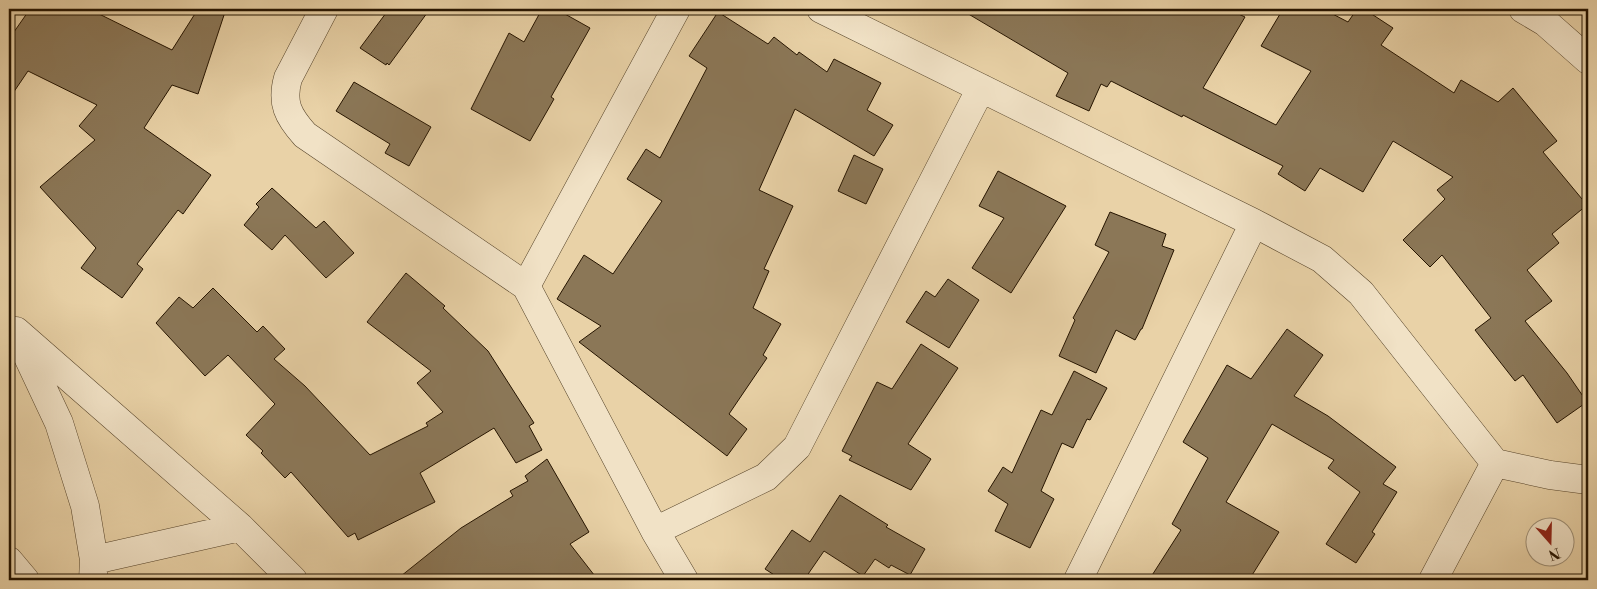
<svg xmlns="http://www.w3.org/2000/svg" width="1597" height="589" font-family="'Libre Bodoni',serif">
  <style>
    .building { fill: #8b7757; stroke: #251400 }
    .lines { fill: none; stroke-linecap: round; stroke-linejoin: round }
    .minor-casing { stroke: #56442a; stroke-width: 29 }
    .minor { stroke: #f1e2c6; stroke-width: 28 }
  </style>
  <rect width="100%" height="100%" fill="#e9d2a7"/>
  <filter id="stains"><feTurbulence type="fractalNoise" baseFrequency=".004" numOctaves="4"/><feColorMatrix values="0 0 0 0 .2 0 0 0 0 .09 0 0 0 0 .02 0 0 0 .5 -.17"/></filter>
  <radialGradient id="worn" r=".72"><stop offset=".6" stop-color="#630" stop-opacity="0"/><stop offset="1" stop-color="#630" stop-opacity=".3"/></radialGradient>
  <path class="building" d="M30 9H89L172 50 198 9H226L198 94 172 85 144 128 211 175 183 214 178 210 137 264 143 269 122 298 81 268 96 248 40 187 95 140 79 126 97 105 28 71 9 99V39Z
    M389 9H430L389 65 387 63 386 65 360 48Z
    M542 9H556L590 28 551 97 554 99 530 141 471 109 509 33 524 42Z
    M960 9H1228L1245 17 1203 88 1276 125 1311 71 1261 46 1283 9H1323L1348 22 1357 9H1364L1393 28 1381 45 1454 93 1461 80 1498 102 1513 88 1557 141 1543 152 1587 205 1552 234 1559 243 1527 270 1552 301 1525 321 1567 373 1587 402 1557 423 1523 375 1515 381 1475 330 1491 318 1442 255 1430 267 1403 240 1445 199 1437 190 1453 177 1393 141 1363 192 1320 168 1305 191 1278 174 1283 166 1183 115 1182 117 1111 81 1107 87 1101 84 1089 111 1056 96 1068 73Z
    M718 12 768 44 774 37 797 55 799 52 827 72 834 59 881 83 867 110 893 125 874 156 795 109 759 190 793 206 764 269 769 271 753 308 781 324 763 355 767 358 729 414 747 429 727 456 579 342 601 326 557 299 584 255 613 274 662 201 627 179 646 149 660 158 707 68 689 56Z
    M354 82 431 127 409 166 385 153 390 144 336 111Z
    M854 155 883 169 866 204 838 191Z
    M998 171 1066 206 1011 293 972 268 1004 218 979 206Z
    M272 188 316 228 324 221 354 253 326 278 285 235 272 250 244 225 259 207 256 204Z
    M1110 212 1166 234 1162 246 1174 250 1142 329H1141L1135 340 1116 330 1096 373 1059 356 1075 320 1073 318 1109 252 1095 245Z
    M406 273 445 306 443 308 488 351 534 423 529 426 542 450 516 463 494 428 420 473 435 502 358 540 355 533 348 537 291 472 285 478 261 453 263 451 246 435 275 404 228 355 205 376 156 323 179 297 193 308 213 288 257 332 263 326 285 349 274 359 305 386 370 455 428 426 426 423 443 412 417 383 431 371 367 322Z
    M948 279 979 300 949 348 906 322 926 291 935 297Z
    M1287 329 1323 355 1294 396 1328 416 1396 467 1383 484 1397 492 1372 532 1375 534 1356 563 1326 544 1360 492 1328 468 1334 460 1272 424 1226 502 1279 532 1249 580H1149L1181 530 1172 524 1208 458 1183 442 1227 365 1251 379Z
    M921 344 958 368 908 444 931 459 911 490 849 460 852 456 842 451 877 382 892 389Z
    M1074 371 1107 388 1090 420 1087 419 1073 448 1062 443 1041 491 1054 499 1030 548 995 531 1008 504 988 491 1003 467 1012 473 1041 410 1052 415Z
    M547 459 589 532 570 544 598 580H396L461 528 513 496 510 491 528 481 525 476Z
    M840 495 888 525 886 527 925 549 910 575 891 565 889 568 875 559 863 576 824 551 804 580H782L765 569 792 530 810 542Z"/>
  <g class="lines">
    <defs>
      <path id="minor" d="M324 9 288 78C281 103 288 116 305 135L526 286 655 531 684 580
        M821 9 1254 223 1322 259 1361 293 1495 463 1550 475 1588 480
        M1523 9 1545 22 1588 60
        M526 286 676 9
        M16 331 240 527 293 580
        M20 340 59 423 85 506 94 560 93 580
        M655 531 766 477 797 447 981 88
        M94 560 240 527
        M9 561 25 580
        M1078 580 1254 223
        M1433 580 1495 463"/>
    </defs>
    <use href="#minor" class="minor-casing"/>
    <use href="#minor" class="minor"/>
  </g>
  <rect width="1597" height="589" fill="none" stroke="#e9d2a7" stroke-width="30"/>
  <rect x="10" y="10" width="1577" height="569" fill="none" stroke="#251400" stroke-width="2.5"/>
  <rect x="15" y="15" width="1567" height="559" fill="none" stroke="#251400"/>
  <g transform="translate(1550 542) rotate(160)"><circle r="24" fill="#f1e2c6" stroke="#9f9077"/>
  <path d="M0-4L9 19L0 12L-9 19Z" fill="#8f2418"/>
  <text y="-8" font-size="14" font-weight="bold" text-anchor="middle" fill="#251400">N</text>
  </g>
  <rect width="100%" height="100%" filter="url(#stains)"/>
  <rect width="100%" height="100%" fill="url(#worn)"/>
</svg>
